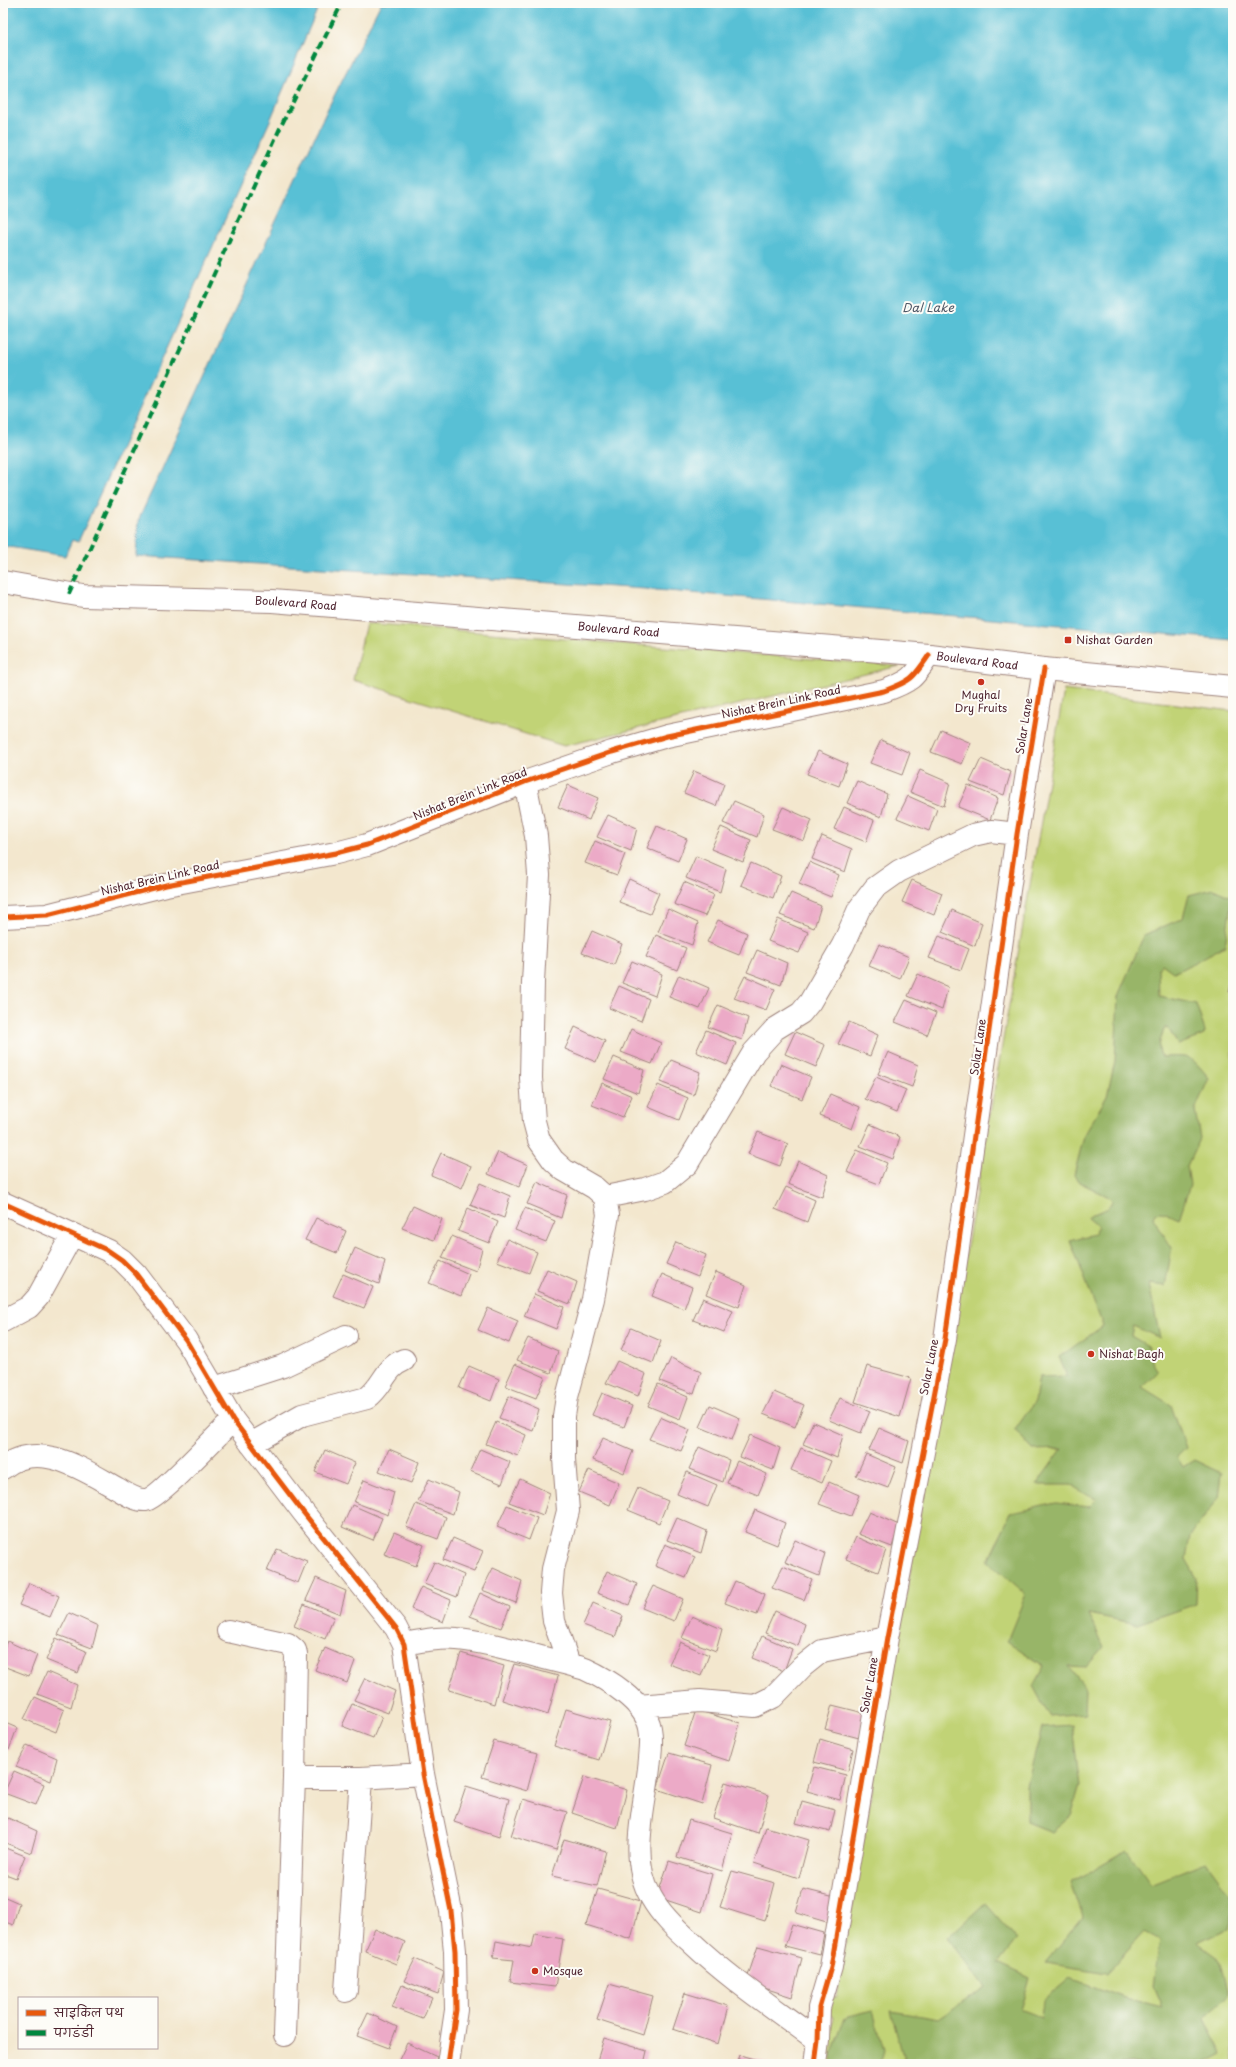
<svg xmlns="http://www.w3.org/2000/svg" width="1236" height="2067" font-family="'Playpen Sans','Playpen Sans Deva',sans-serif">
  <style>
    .green { fill: #c1d376; stroke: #867950 }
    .forest { fill: #98b567; stroke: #716a49 }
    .water { fill: #58c0d5; stroke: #517080 }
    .building { fill: #ecaac7 }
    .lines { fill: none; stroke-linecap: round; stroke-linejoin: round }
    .minor-casing { stroke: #9e837c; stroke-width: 24 }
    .tertiary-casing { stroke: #9e837c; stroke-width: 24 }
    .secondary-casing { stroke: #9e837c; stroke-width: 24 }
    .minor { stroke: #fff; stroke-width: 22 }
    .tertiary { stroke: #fff; stroke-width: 22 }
    .secondary { stroke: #fff; stroke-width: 22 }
    .quiet { stroke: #00873e; stroke-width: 4; stroke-dasharray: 8 4; stroke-linecap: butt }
    .cycleway-casing { stroke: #fdfcf7; stroke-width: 8 }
    .cycleway { stroke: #e8590c; stroke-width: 5 }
    .poi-dot { fill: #c8321e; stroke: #fdfcf7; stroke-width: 1.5 }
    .labels { text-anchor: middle; stroke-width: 4; stroke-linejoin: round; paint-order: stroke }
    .street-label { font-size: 11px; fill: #4a1f2b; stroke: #fdfcf7 }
    .poi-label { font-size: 11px; fill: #4a1f2b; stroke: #fdfcf7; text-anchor: start }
    .water-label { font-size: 12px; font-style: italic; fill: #4f5766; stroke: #fdfcf7 }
  </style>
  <rect width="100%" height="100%" fill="#fdfcf7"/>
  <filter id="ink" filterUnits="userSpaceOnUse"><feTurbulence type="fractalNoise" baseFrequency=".025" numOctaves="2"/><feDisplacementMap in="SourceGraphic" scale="8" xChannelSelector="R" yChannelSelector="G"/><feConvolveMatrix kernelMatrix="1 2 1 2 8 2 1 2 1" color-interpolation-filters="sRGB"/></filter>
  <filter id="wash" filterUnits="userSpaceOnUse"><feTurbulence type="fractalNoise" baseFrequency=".012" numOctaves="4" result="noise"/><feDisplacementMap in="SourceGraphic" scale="16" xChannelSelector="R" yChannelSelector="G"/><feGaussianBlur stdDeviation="0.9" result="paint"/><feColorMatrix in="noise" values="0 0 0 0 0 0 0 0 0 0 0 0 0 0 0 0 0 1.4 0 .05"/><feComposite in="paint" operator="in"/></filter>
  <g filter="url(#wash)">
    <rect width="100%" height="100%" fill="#f3e7ce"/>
    <path class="green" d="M366 623 899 666 564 746 353 680Z
      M1064 690 1233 711V2064H825L834 2017 827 2014 828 1997H836Z"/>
    <path class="forest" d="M1213 889 1232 897 1225 946 1178 971 1173 972 1162 964 1158 969 1159 996 1196 1004 1205 1031 1204 1035 1178 1045 1168 1028H1165C1161 1036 1156 1049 1162 1057 1191 1056 1190 1055 1209 1078L1195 1110 1200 1138 1187 1166 1190 1185 1179 1219 1162 1212 1155 1213 1153 1218 1172 1248 1165 1286 1149 1284 1160 1338 1133 1326 1131 1336 1148 1346 1152 1361 1158 1372 1142 1387 1171 1405 1186 1448 1177 1457 1183 1467 1194 1460 1221 1473 1218 1499 1190 1536 1186 1559 1197 1578 1196 1604 1137 1624 1089 1614 1104 1647 1086 1667 1068 1666 1086 1688 1085 1714 1050 1717 1033 1686 1044 1666 1007 1641 1026 1594 988 1561 1011 1513 1057 1503 1089 1507 1096 1500 1071 1485H1036L1062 1449 1033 1450 1015 1430 1035 1401 1039 1377 1067 1376 1059 1357 1103 1326 1070 1240 1094 1234 1098 1226 1088 1218 1090 1215C1098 1212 1112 1210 1112 1200L1109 1197 1079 1182 1074 1175 1084 1136 1107 1096 1115 1061 1118 996 1144 935 1183 918 1189 895Z
      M1072 1725 1080 1786 1071 1816 1052 1832 1027 1822V1785L1042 1727Z
      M1127 1850 1151 1884 1206 1862 1233 1899V1909L1228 1928 1198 1943 1220 1959 1229 1994 1204 2018 1222 2054 1203 2064H1160L1148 2061 1147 2064H905L891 2011 939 2019 985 1987 947 1938 985 1903 1017 1939 998 1963 1030 1978 1020 2010 1041 2018 1043 2001 1070 1978 1125 1998 1162 2007 1153 1986 1160 1940 1145 1932 1107 1973 1045 1963 1083 1917 1071 1883Z
      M873 2011 884 2050 880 2064H832L831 2055 845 2018Z"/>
    <path class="water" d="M3 3H320L269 123 78 542 72 540 65 556 3 546Z
      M381 3H1233V640L645 589 136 556 138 521 328 108Z"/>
    <g id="blocks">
      <path class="building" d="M941 730 971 743 962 764 931 752Z
        M881 740 910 753 902 775 870 763Z
        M818 751 847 764 839 786 807 774Z
        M981 759 1011 772 1004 795 970 782Z
        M920 770 950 783 944 806 910 792Z
        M694 771 724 784 716 806 684 793Z
        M857 781 887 794 881 817 847 803Z
        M568 785 598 798 589 820 558 807Z
        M968 785 998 798 990 820 958 807Z
        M908 796 937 809 929 831 897 818Z
        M734 801 764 814 757 837 723 823Z
        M783 807 812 820 804 841 772 829Z
        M844 807 874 820 866 842 834 829Z
        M608 815 637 828 631 851 597 837Z
        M657 826 687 839 678 861 647 848Z
        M721 827 751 840 743 862 711 849Z
        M822 836 852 849 845 872 812 859Z
        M595 841 625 854 617 875 585 863Z
        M696 856 726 869 720 892 686 878Z
        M809 862 839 875 831 897 799 884Z
        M751 863 781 876 773 898 741 885Z
        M629 879 659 893 650 914 619 902Z
        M912 880 942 893 934 915 902 902Z
        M684 882 714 895 705 916 674 904Z
        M791 893 821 906 814 928 780 915Z
        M668 909 698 923 692 945 658 932Z
        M952 910 982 923 975 946 942 932Z
        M778 919 808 932 799 953 768 941Z
        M718 920 747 933 739 955 707 942Z
        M592 931 622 944 614 965 582 953Z
        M656 935 686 948 677 970 646 957Z
        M939 936 969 949 961 970 929 958Z
        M879 944 909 957 900 979 869 966Z
        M757 950 787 963 781 985 747 972Z
        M632 961 662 974 655 996 622 983Z
        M918 974 948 987 942 1010 908 996Z
        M679 975 709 988 700 1009 669 997Z
        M745 976 775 989 766 1010 734 998Z
        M1232 978H1233V993L1229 992Z
        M619 986 649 999 641 1021 609 1008Z
        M906 1000 936 1013 927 1035 895 1022Z
        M718 1005 748 1018 742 1040 708 1027Z
        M849 1022 878 1035 870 1056 838 1044Z
        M575 1027 605 1041 596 1062 565 1049Z
        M631 1029 661 1043 652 1064 621 1052Z
        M706 1030 736 1043 727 1065 696 1052Z
        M795 1032 825 1045 816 1067 785 1054Z
        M888 1052 918 1065 912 1087 878 1074Z
        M614 1057 644 1070 638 1093 604 1079Z
        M671 1060 700 1072 694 1095 660 1082Z
        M781 1064 811 1077 802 1099 771 1086Z
        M876 1077 906 1090 897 1112 865 1099Z
        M602 1083 632 1096 623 1117 592 1105Z
        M658 1085 688 1098 679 1120 648 1107Z
        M830 1094 860 1107 852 1129 820 1116Z
        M870 1124 900 1137 893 1159 860 1146Z
        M758 1132 788 1144 780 1166 748 1154Z
        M857 1150 887 1163 879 1184 847 1172Z
        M498 1152 528 1165 519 1187 488 1174Z
        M441 1153 471 1166 462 1188 431 1175Z
        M798 1161 828 1175 822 1197 788 1184Z
        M537 1182 567 1195 561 1218 527 1204Z
        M480 1183 510 1196 504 1218 470 1205Z
        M786 1187 815 1200 807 1222 775 1209Z
        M413 1206 442 1219 434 1240 402 1228Z
        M468 1208 498 1222 489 1243 458 1231Z
        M525 1208 555 1221 546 1242 515 1230Z
        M316 1218 346 1231 337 1253 305 1240Z
        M452 1236 482 1249 476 1271 442 1258Z
        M507 1239 537 1252 529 1273 497 1261Z
        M676 1242 706 1255 698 1277 666 1264Z
        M355 1248 385 1261 379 1284 345 1270Z
        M440 1261 469 1274 461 1296 429 1283Z
        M547 1269 577 1282 570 1304 537 1291Z
        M716 1272 746 1285 739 1307 706 1294Z
        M343 1274 373 1287 364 1308 333 1296Z
        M662 1274 692 1287 684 1309 652 1296Z
        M534 1294 564 1307 556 1329 524 1316Z
        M703 1298 733 1311 724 1332 693 1320Z
        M488 1308 518 1321 509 1343 478 1330Z
        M631 1328 661 1341 653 1363 621 1350Z
        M528 1338 558 1351 551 1373 517 1360Z
        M671 1358 701 1372 694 1394 660 1381Z
        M617 1361 646 1374 638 1396 606 1383Z
        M515 1364 545 1377 536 1398 505 1386Z
        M469 1366 499 1379 491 1401 459 1388Z
        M867 1366 911 1378 900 1417 855 1402Z
        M658 1384 688 1397 680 1419 648 1406Z
        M774 1392 804 1405 795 1427 763 1414Z
        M602 1393 632 1406 624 1427 592 1415Z
        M509 1396 539 1409 533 1431 499 1418Z
        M840 1398 870 1411 861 1433 829 1420Z
        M710 1405 740 1418 732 1440 700 1427Z
        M660 1417 690 1430 681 1451 649 1439Z
        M496 1422 526 1435 518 1456 486 1444Z
        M813 1422 843 1435 837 1458 803 1444Z
        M879 1428 909 1441 903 1463 869 1450Z
        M750 1435 780 1448 773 1470 740 1457Z
        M603 1438 633 1451 624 1473 593 1460Z
        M699 1447 729 1460 723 1482 689 1469Z
        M801 1448 831 1461 822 1483 791 1470Z
        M389 1449 419 1462 411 1483 379 1471Z
        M480 1449 510 1462 502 1484 470 1471Z
        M325 1450 355 1463 346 1484 315 1472Z
        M866 1454 896 1467 888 1488 856 1476Z
        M737 1461 767 1474 758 1495 727 1483Z
        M589 1470 619 1483 610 1505 579 1492Z
        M687 1472 717 1485 708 1507 677 1494Z
        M429 1479 459 1492 453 1514 418 1501Z
        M520 1479 550 1493 543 1515 509 1502Z
        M364 1480 394 1492 388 1515 354 1502Z
        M829 1482 859 1495 851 1516 819 1504Z
        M638 1488 668 1501 659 1523 628 1510Z
        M416 1504 446 1517 438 1539 406 1527Z
        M352 1505 382 1518 373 1540 342 1527Z
        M507 1505 537 1518 529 1540 497 1527Z
        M755 1510 785 1523 777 1545 745 1532Z
        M869 1512 899 1525 892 1547 858 1534Z
        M677 1518 707 1531 701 1553 667 1540Z
        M394 1532 424 1545 416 1566 384 1554Z
        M856 1537 886 1550 878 1572 846 1559Z
        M453 1538 483 1551 474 1572 443 1560Z
        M795 1540 825 1553 819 1576 785 1562Z
        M665 1544 695 1557 686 1578 655 1566Z
        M277 1549 307 1561 298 1583 267 1571Z
        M434 1562 464 1575 457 1597 424 1584Z
        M783 1566 812 1579 804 1600 772 1588Z
        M493 1568 522 1581 516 1603 482 1590Z
        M607 1571 637 1584 629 1605 597 1593Z
        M316 1578 346 1591 340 1614 306 1600Z
        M735 1581 765 1594 757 1615 725 1603Z
        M29 1583 59 1596 50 1617 19 1605Z
        M653 1586 683 1599 674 1621 642 1608Z
        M421 1587 451 1600 443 1622 411 1609Z
        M480 1593 510 1607 501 1628 470 1616Z
        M593 1603 623 1616 615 1637 583 1625Z
        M304 1604 334 1617 325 1639 294 1626Z
        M775 1611 805 1624 798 1646 765 1633Z
        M69 1613 98 1626 92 1648 58 1635Z
        M692 1616 722 1629 716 1651 682 1638Z
        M762 1636 792 1649 784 1671 752 1658Z
        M56 1638 86 1651 78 1673 46 1660Z
        M7 1641 37 1655 29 1676 3 1666V1651Z
        M680 1642 709 1655 701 1676 669 1664Z
        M325 1648 355 1661 347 1683 315 1670Z
        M461 1653 504 1666 494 1704 449 1690Z
        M514 1664 558 1676 548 1715 502 1700Z
        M47 1672 77 1685 71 1707 37 1694Z
        M365 1678 395 1691 388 1713 354 1700Z
        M35 1697 64 1710 56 1732 24 1719Z
        M352 1704 382 1717 373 1738 342 1726Z
        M832 1705 864 1713 859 1738 825 1729Z
        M566 1709 610 1722 599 1760 554 1746Z
        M696 1710 740 1723 729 1761 684 1746Z
        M3 1722 17 1728 9 1750 3 1748Z
        M820 1739 853 1749 848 1771 814 1762Z
        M494 1741 537 1753 527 1791 482 1777Z
        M27 1745 57 1758 51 1781 16 1767Z
        M669 1753 712 1765 702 1804 657 1789Z
        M814 1767 846 1775 840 1800 807 1791Z
        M14 1771 44 1784 36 1805 4 1793Z
        M584 1777 627 1790 617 1828 572 1813Z
        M725 1782 769 1795 758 1833 713 1818Z
        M466 1786 509 1799 499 1837 454 1822Z
        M523 1799 567 1812 556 1850 511 1836Z
        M802 1801 835 1810 830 1832 796 1823Z
        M8 1818 37 1831 31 1853 3 1842V1827Z
        M689 1820 732 1833 722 1871 677 1857Z
        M766 1827 809 1840 799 1878 754 1863Z
        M564 1839 606 1851 597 1886 552 1876Z
        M3 1847 25 1856 16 1878 3 1873Z
        M669 1861 712 1874 702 1912 657 1897Z
        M732 1871 775 1883 765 1921 720 1907Z
        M598 1889 641 1901 631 1939 586 1925Z
        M803 1889 835 1897 830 1923 796 1913Z
        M3 1896 19 1903 13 1925 3 1921Z
        M792 1924 824 1933 820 1955 785 1946Z
        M375 1929 405 1942 396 1964 365 1951Z
        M535 1934 563 1939 555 1987 510 1982 514 1960 493 1958 496 1941 532 1948Z
        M758 1946 802 1958 792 1997 746 1982Z
        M415 1959 444 1972 438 1994 404 1981Z
        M609 1984 653 1996 643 2035 597 2020Z
        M402 1985 432 1998 423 2019 392 2007Z
        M685 1993 728 2006 718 2044 673 2029Z
        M368 2013 397 2027 389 2048 357 2036Z
        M604 2038 647 2051 644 2064H596Z
        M407 2043 437 2057 435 2064H397Z
        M740 2055 771 2064H737Z"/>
    </g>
  </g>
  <g filter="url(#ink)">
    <use href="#blocks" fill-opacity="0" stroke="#9e837c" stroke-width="1"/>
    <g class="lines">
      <defs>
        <path id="minor" d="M525 782 536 836 539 875 533 982 531 1078 534 1121 539 1140 553 1160 564 1170 595 1188 605 1197 608 1215 593 1299 567 1397 564 1416V1459L568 1511 553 1569 551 1593 554 1621 569 1664
          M605 1197 645 1189 665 1182 687 1164 754 1052 775 1029 801 1013 810 1002 843 945 859 909 875 888 899 871 973 835 991 831 1017 834
          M3 1203 109 1251 122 1260 136 1274 186 1340 233 1420 303 1512 396 1628 404 1644 423 1774 451 1911 455 1951 456 2010 448 2064
          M3 1321 29 1307 38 1297 72 1235
          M214 1388 283 1366 346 1336
          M251 1444 302 1415 367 1398C384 1386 384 1368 404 1360
          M3 1468C39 1438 85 1471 118 1489 125 1493 136 1501 146 1500 159 1498 219 1433 233 1420
          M228 1631 288 1644 295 1650 296 1654 294 1778 285 2035
          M404 1644C421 1641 439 1637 457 1639 483 1641 508 1649 533 1655 550 1660 568 1663 585 1669 607 1679 645 1702 650 1728 652 1738 651 1749 650 1758 647 1802 627 1856 651 1897 661 1915 676 1929 691 1942 730 1979 775 2009 818 2041
          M638 1706 700 1701 755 1706 773 1697 802 1667 822 1651 887 1638
          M294 1778H361L423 1774
          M346 1991 361 1778
          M815 2064 818 2041 819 2008 831 1967 887 1638 945 1339 1017 834 1044 669"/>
        <path id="tertiary" d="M3 917 47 915 166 885 336 853 367 845 525 782 612 752 667 736 884 691C911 681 913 679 929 655"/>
        <g id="secondary">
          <path id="s1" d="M3 582 83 596 272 601 929 655 1044 669 1233 687"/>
        </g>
      </defs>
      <use href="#minor" class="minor-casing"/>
      <use href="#tertiary" class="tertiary-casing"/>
      <use href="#secondary" class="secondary-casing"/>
      <use href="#minor" class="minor"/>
      <use href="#tertiary" class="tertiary"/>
      <use href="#secondary" class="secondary"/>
      <path class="quiet" d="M69 594 281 126 342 3"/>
      <defs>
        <path id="cycleway" d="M3 917 47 915 166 885 336 853 367 845 525 782 612 752 667 736 884 691C911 681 913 679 929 655
          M3 1203 109 1251 122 1260 136 1274 186 1340 233 1420 303 1512 396 1628 404 1644 423 1774 451 1911 455 1951 456 2010 448 2064
          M815 2064 818 2041 819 2008 831 1967 887 1638 945 1339 1017 834 1044 669"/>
      </defs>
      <use href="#cycleway" class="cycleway-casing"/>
      <use href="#cycleway" class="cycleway"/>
    </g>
  </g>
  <g class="poi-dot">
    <rect x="1064" y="636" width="8" height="8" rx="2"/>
    <circle cx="981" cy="682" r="4"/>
    <circle cx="1091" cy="1354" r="4"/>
    <circle cx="535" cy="1971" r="4"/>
  </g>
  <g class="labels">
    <g class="street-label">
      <text dy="4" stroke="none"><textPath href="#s1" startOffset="294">Boulevard Road</textPath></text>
      <text dy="4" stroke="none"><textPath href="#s1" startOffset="618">Boulevard Road</textPath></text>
      <text dy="4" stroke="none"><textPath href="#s1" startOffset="978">Boulevard Road</textPath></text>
      <text transform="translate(781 702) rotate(-12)" y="4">Nishat Brein Link Road</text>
      <text transform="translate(1024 726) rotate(-81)" y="4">Solar Lane</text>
      <text transform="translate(470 794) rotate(-22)" y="4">Nishat Brein Link Road</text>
      <text transform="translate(160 878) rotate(-13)" y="4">Nishat Brein Link Road</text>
      <text transform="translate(978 1047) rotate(-82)" y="4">Solar Lane</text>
      <text transform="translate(929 1367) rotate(-79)" y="4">Solar Lane</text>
      <text transform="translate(869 1685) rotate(-80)" y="4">Solar Lane</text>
    </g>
    <g class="poi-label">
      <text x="1076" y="644">Nishat Garden</text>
      <text x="981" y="699" text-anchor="middle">Mughal<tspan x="981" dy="13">Dry Fruits</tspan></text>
      <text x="1099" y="1358">Nishat Bagh</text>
      <text x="543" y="1975">Mosque</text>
    </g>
    <g class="water-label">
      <text x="928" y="312">Dal Lake</text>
    </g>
  </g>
  <rect width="1236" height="2067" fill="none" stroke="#fdfcf7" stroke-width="16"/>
  <rect x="18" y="1997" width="140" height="52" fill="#fdfcf7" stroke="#b5a4a5"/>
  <rect x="26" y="2010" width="20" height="6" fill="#e8590c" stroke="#b5a4a5"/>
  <text x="54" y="2017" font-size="12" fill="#4a1f2b">साइकिल पथ</text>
  <rect x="26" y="2030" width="20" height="6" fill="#00873e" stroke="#b5a4a5"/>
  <text x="54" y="2037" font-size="12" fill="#4a1f2b">पगडंडी</text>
</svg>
